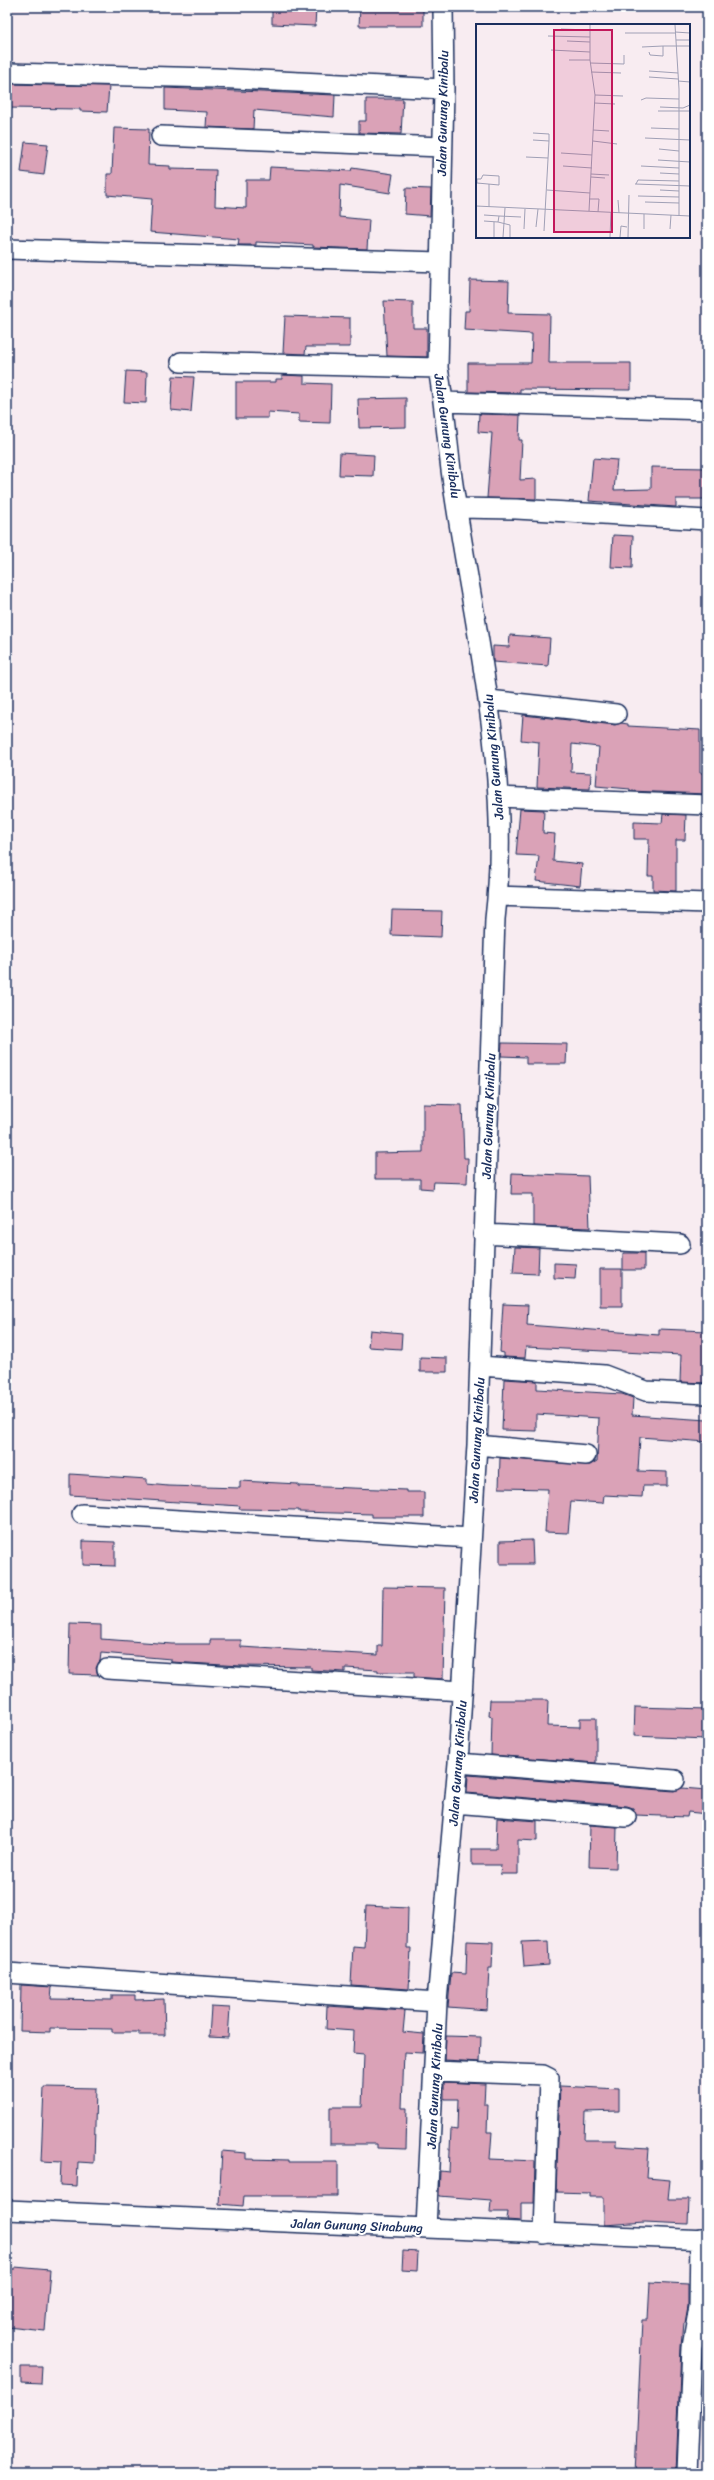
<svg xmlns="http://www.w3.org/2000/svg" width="714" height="2480" font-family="Sriracha,sans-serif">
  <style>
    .building { fill: #daa2b7; stroke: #1b2f5e }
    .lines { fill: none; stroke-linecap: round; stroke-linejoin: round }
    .minor-casing { stroke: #1b2f5e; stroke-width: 22 }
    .minor { stroke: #fff; stroke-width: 19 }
    .labels { text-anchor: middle; stroke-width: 4; stroke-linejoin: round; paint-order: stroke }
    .street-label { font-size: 13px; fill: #1b2f5e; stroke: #fff }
    .inset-road { fill: none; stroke: #a0a0b6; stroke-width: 1 }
    .view { fill: #c2185b; fill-opacity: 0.15; stroke: #c2185b; stroke-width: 2 }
    .inset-edge { fill: none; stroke: #1b2f5e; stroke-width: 2 }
  </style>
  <rect width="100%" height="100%" fill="#f8ecf1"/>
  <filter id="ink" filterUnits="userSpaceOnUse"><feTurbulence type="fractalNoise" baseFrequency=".025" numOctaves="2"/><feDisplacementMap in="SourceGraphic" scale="8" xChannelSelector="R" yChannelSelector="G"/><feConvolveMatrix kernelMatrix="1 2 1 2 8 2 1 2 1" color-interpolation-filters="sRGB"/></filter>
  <g filter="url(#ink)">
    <path class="building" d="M272 7H316L315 26 272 24Z
      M360 7H423V26H359Z
      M7 84 109 86 107 112 80 111V109L7 108Z
      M165 88 335 95 334 117 254 110 253 129 206 127 207 112 165 110Z
      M366 99H403L401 134 359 133V121H366Z
      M114 128 149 129 148 165 170 166V169L216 170 215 206 246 208V180H269L270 167 351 171 352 168 393 174 390 193 340 185 339 217 369 220 367 249 313 247V245L256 242V245H238L239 239 150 232 152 199 107 195V174H112Z
      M25 142 48 144 44 175 21 172Z
      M406 188 431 189 430 216 405 214Z
      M470 280 509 281 508 313 550 314 549 363H631V390L520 389V393L468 392V363H531L532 334 464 330 465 311H469Z
      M384 301 413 302V328H427V357L387 356Z
      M285 316 350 318V347H306L305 354 283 353Z
      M126 371 147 372 146 403 124 402Z
      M282 375 304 376V383L331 384 330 423 299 422V414L268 412V418H236V382H276V379H282Z
      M173 376 194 377 191 412 171 410Z
      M406 398V427L359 428 358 399Z
      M479 414 520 415 519 440H522L520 480 536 479V499L487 498 492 433 478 432Z
      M340 453 374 455 373 476 339 475Z
      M593 458 617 460 614 490 651 489V467L707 468V499H676V507L589 501Z
      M613 535 633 536 632 568 611 567Z
      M510 635 550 638 548 666 493 662V646L509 647Z
      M523 715 615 725 621 723 628 724V726L700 730V773H707V794L630 791V789L596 786 599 747 572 744 571 772 591 773 590 789 537 787 539 742 521 740Z
      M520 809 544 810 543 833 555 834 553 861 582 864 580 886 536 881 539 856 516 855Z
      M663 814 686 815 685 840H676V891L653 890V876H648L649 839H634V822L662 823Z
      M392 910 442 911 441 937 391 935Z
      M502 1043 567 1044 566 1064H526V1057L501 1056Z
      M423 1104 462 1105 464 1158H468L467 1183 434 1182 433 1189 420 1188V1179H375V1153L423 1152Z
      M512 1173 588 1176 590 1228 533 1226V1194H511Z
      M515 1247 539 1248 538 1274 513 1273Z
      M623 1253H644V1270H623Z
      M554 1263 576 1264 575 1279 554 1278Z
      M600 1269H622V1306H600Z
      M503 1304 528 1305 527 1325 659 1335V1329L707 1331V1383L680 1382 681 1355 526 1347 525 1358 504 1357V1353L500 1352Z
      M370 1330 402 1333 401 1349 368 1347Z
      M420 1357 447 1358V1372H420Z
      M504 1379 537 1381V1389L622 1394 633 1398 632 1415 707 1420V1442L640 1437 638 1471 667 1472V1486H643L642 1497 604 1495 603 1503 571 1501 568 1533 545 1532 548 1489 499 1488 500 1458 590 1465 597 1461 599 1418 536 1414V1431L502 1430Z
      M70 1474 147 1479V1484L168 1486 240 1488V1481L298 1484V1486L406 1490V1492H424V1517H372V1514L299 1512V1510L239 1509 240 1506 70 1495Z
      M532 1540 533 1564H500V1541Z
      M83 1541 115 1542V1566L83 1565Z
      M383 1587 445 1588 443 1679 414 1677V1672H378V1670L345 1668V1672L311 1670V1667L241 1666 171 1662V1659L101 1653 100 1661 96 1668 98 1675 69 1674 70 1624 101 1625V1639L172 1644H210V1640H241V1647L378 1655V1646H382Z
      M490 1700H548L547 1726 580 1727V1718H596V1763L491 1755 492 1717 489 1716Z
      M635 1707 707 1709 706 1739 634 1736Z
      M468 1775 674 1791 682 1788 707 1790V1814L688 1812 687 1817 636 1815 633 1808 627 1806 467 1793Z
      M497 1818 537 1821V1841L518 1840V1874H500L501 1865H472V1849H496Z
      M590 1825 617 1827 616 1868 589 1867Z
      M366 1906 408 1908 407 1948H411L409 1989 351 1985 353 1946 364 1947Z
      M467 1941 493 1942 492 1968H489L487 2010 448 2007 451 1973 466 1974Z
      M548 1941 549 1965 524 1967 522 1942Z
      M21 1985 52 1987 51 1999 112 2000V1995H135V2000L164 1999 165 2035H139V2032H112V2029L50 2028V2032L20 2031Z
      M327 2006 405 2011 403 2032 424 2034 423 2053 404 2052 402 2108H407L406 2149 377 2148V2144H330V2107H362L364 2055 353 2054 354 2031 326 2029Z
      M211 2007 230 2008 228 2038 209 2037Z
      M446 2036 481 2037 480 2062 445 2060Z
      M444 2082 485 2084 484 2104H488L487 2132H492L490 2159 535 2161 534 2203H521V2221L507 2220 508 2212H490L491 2200 439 2196 440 2171 449 2172 451 2129 457 2130 458 2099H444Z
      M560 2086 619 2089V2111L585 2112 584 2140H616V2146L649 2148 647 2178 670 2180 668 2199H689L688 2224 645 2222 604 2225V2197H589V2193L556 2192Z
      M44 2087 96 2088 94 2163 78 2162 77 2186 60 2185 61 2162 41 2161Z
      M222 2151 246 2153V2159L289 2160V2162H338V2196H244L243 2206 219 2204Z
      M403 2251 418 2252 417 2271 402 2270Z
      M15 2267 50 2270 45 2331 7 2327V2269H15Z
      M650 2282 688 2284V2306L685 2323H683L681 2347 676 2473H635L642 2320H648Z
      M21 2367H42L41 2383 21 2382Z"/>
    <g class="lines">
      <defs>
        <path id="minor" d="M7 73 215 78 444 89
          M161 136 442 147
          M7 249 440 262
          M181 362 438 368
          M444 402 707 410
          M458 508 516 509 707 520
          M489 700 616 714
          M499 797 707 805
          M498 896 707 903
          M483 1234 680 1244
          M480 1366 604 1375 646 1391 707 1394
          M477 1445 586 1455
          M82 1514 471 1538
          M107 1669 462 1691
          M458 1763 675 1780
          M454 1803 626 1817
          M7 1973 437 2002
          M435 2071 543 2075 549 2078 544 2234
          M7 2210 707 2240
          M426 2228 437 2002 458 1763 477 1445 495 919C513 767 471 619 451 470 447 436 444 402 438 368L444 89 443 7
          M687 2473 692 2347 699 2307 700 2239"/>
      </defs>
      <use href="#minor" class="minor-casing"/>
      <use href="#minor" class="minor"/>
    </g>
  </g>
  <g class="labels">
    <g class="street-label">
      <text transform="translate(442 113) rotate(-89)" y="5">Jalan Gunung Kinibalu</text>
      <text transform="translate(448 436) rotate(82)" y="5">Jalan Gunung Kinibalu</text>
      <text transform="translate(493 757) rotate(-95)" y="5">Jalan Gunung Kinibalu</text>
      <text transform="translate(488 1116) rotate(-88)" y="5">Jalan Gunung Kinibalu</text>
      <text transform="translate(476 1440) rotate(-87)" y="5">Jalan Gunung Kinibalu</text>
      <text transform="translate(457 1763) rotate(-86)" y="5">Jalan Gunung Kinibalu</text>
      <text transform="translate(434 2086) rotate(-87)" y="5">Jalan Gunung Kinibalu</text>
      <text transform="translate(357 2225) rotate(2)" y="5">Jalan Gunung Sinabung</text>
    </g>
  </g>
  <g transform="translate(476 24)">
    <rect width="214" height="214" fill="#f8ecf1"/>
    <path class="inset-road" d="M199 1 203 65V192M85 5 114 6M199 8 214 9M149 9H199M72 12 114 13M200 16H214M91 17 114 18M166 23 187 22M75 26 114 28M173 28 174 31 187 32V22H214M93 36H114M114 39 148 40V31M173 47 202 49M115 48 145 49M173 53 202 55M202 57 214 58M119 71 147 72M165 76 170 74 203 75M118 79 139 80M184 83 207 84 214 81M182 87H213M175 104 203 105M117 106 133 107M57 109 73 110V117M169 114 214 116M57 116 73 117 68 207M117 117 141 120M183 125 203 127M85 129 116 131M50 133 72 134M182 136 214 138M87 142 116 144M165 142 203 144M184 149 203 150M115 150 133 151M7 151 23 152V161L1 159V155H5ZM115 153 129 154M159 160 214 162M160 160 162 156 203 157M71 166 114 169M184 166 203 167M162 172 203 173M113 175H123L122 188M142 176 143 189M169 178 203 179M0 182 214 192M13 183V160M113 187 119 71 114 36V1M8 191 23 192M8 197 22 198 23 192 45 193M22 198 34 201V213M60 203 62 185M48 205 49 185M168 205V190M194 205 195 191M18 213V198M27 213 29 184M134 213 135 188M144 213 145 202 151 203M152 213 153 171"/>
    <path class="view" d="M78 6H136V208H78Z"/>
    <rect width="214" height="214" class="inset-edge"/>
  </g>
  <rect width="714" height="2480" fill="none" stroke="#fff" stroke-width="24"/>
  <rect x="12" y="12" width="690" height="2456" fill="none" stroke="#1b2f5e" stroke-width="1.5" filter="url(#ink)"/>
</svg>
